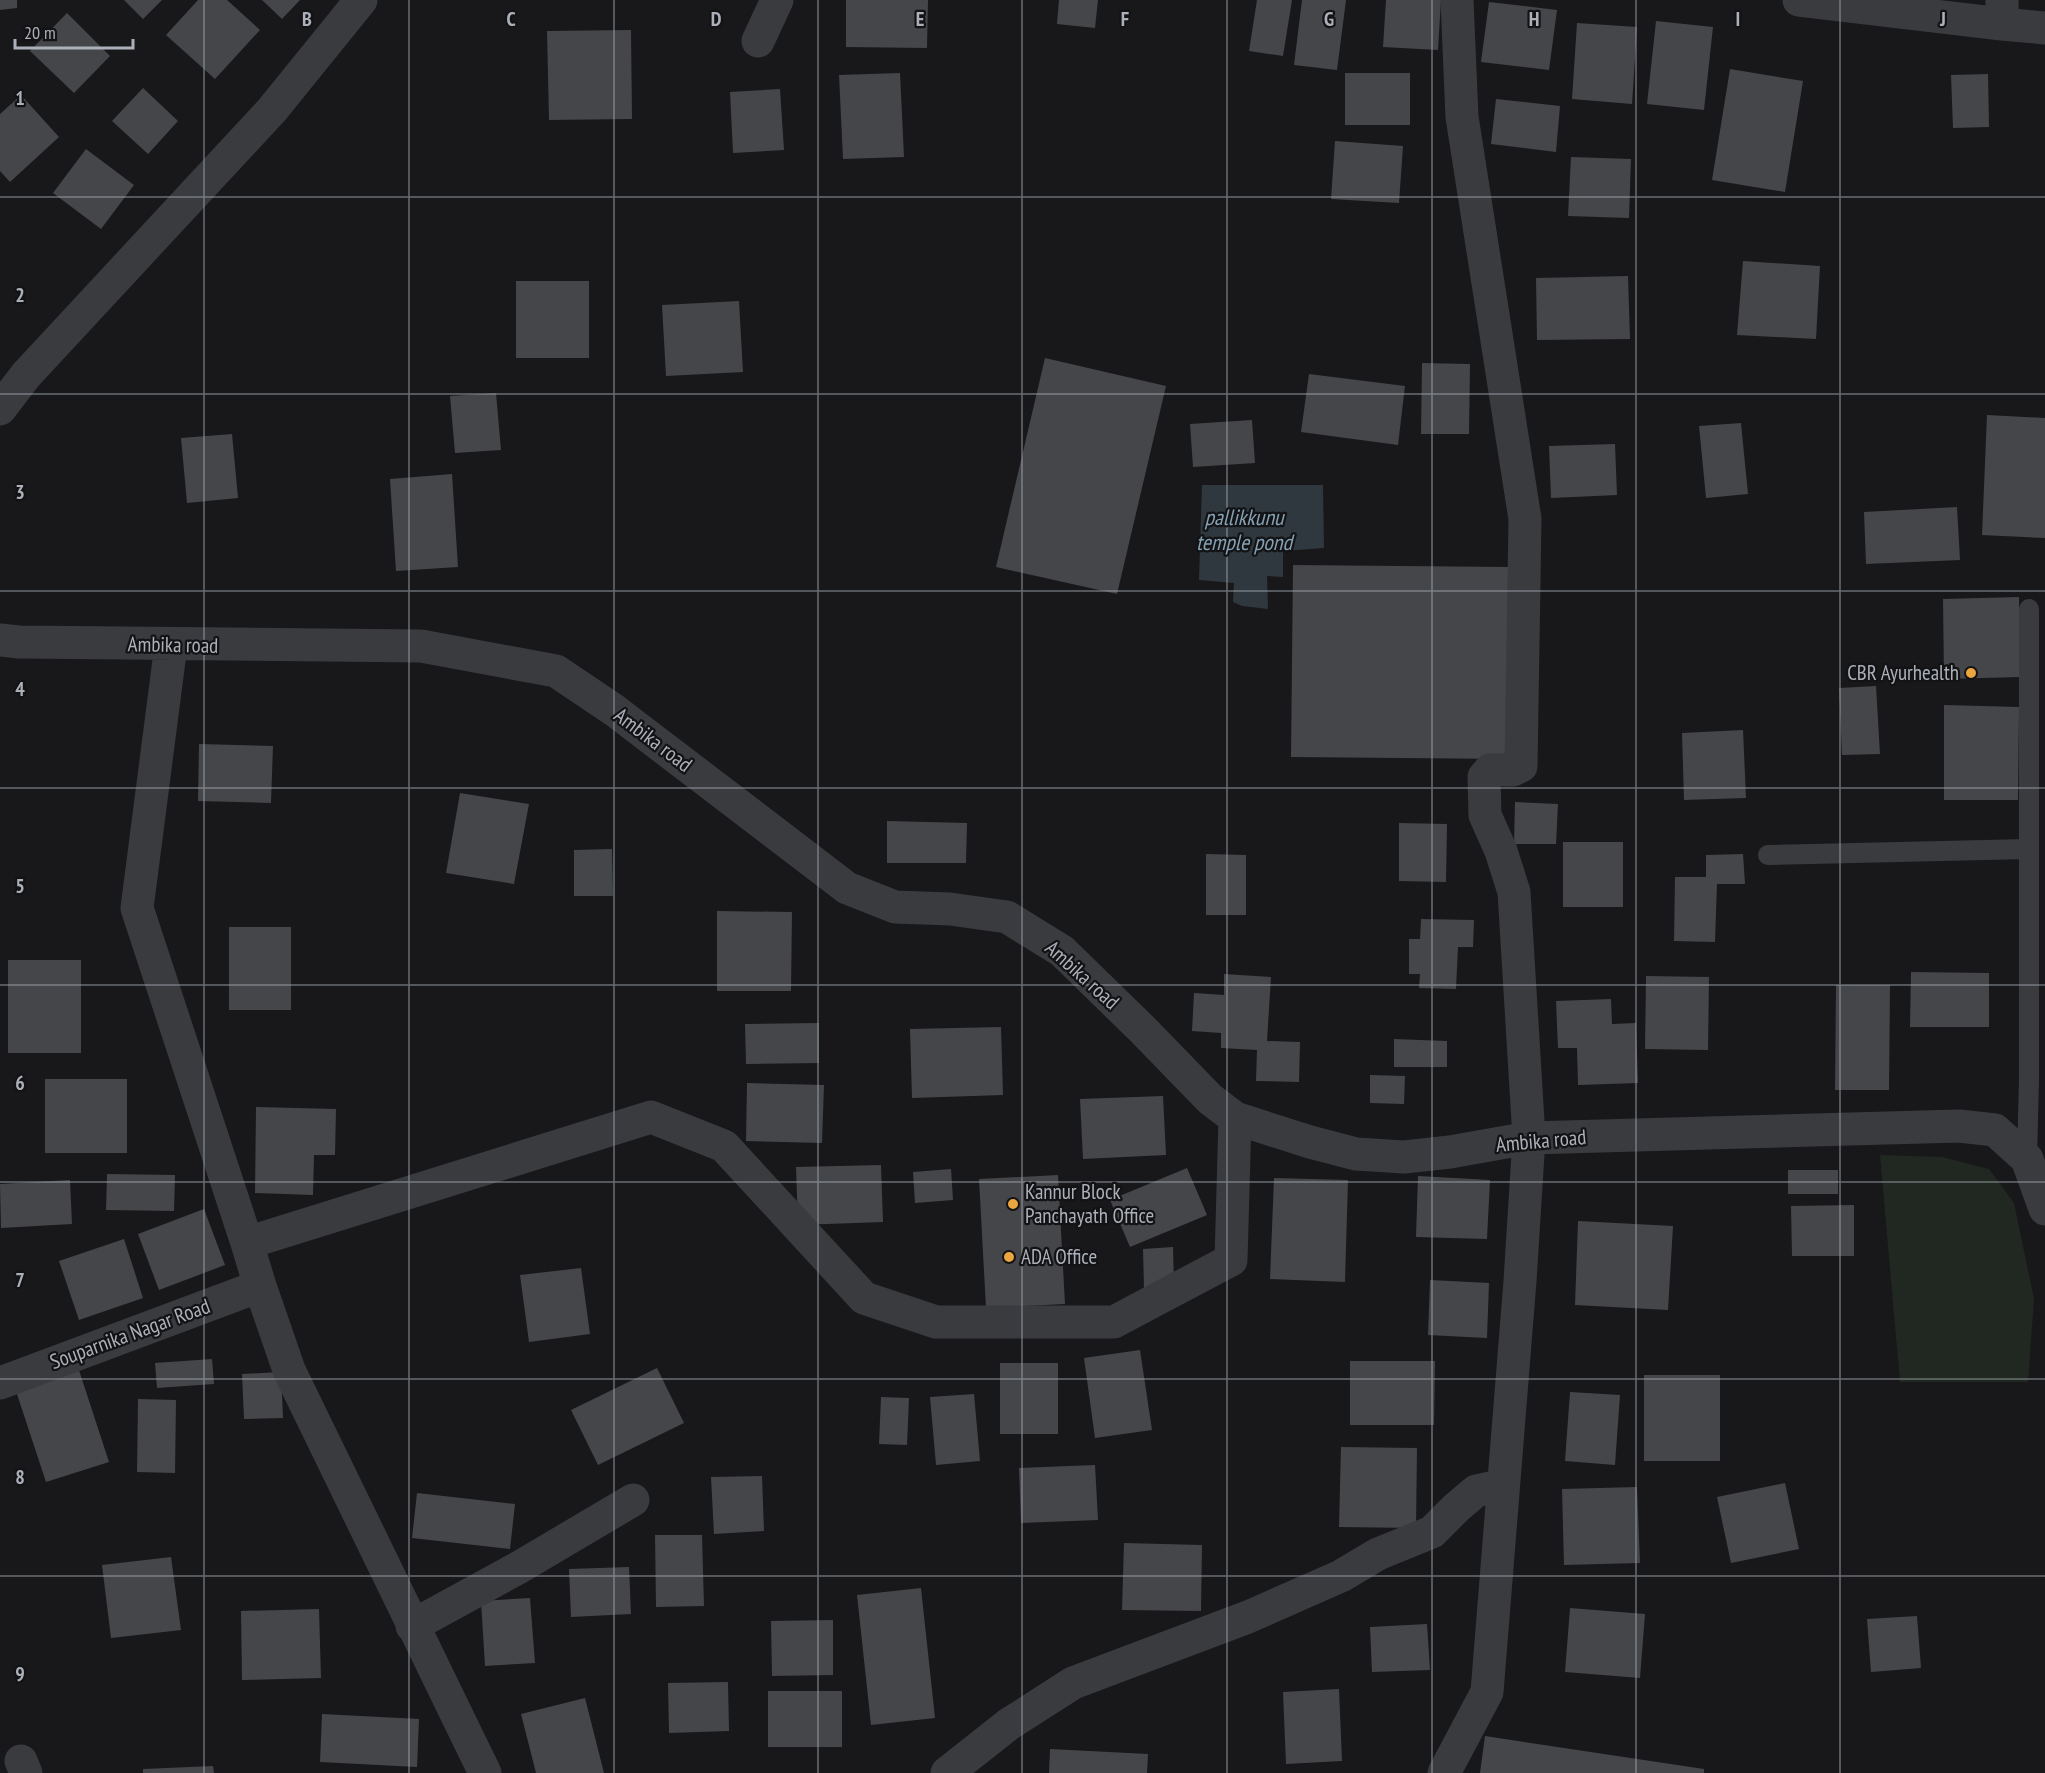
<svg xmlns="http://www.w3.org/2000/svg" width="2045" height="1773" font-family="'PT Sans Narrow',sans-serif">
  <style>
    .green { fill: #202821 }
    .water { fill: #2e383e }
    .building { fill: #45464a }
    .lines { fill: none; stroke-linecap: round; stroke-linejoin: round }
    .lane { stroke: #393b3f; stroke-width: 20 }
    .street { stroke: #393b3f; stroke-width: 33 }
    .grid { fill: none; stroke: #abb0b9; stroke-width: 1.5; stroke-opacity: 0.55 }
    .poi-dot { fill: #eba63f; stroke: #131315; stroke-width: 2 }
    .labels { text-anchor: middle; stroke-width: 4.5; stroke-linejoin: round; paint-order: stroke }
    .street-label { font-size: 21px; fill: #abb0b9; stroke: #131315 }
    .poi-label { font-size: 21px; fill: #abb0b9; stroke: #131315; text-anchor: start }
    .water-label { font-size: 22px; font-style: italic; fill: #84a0b3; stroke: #131315 }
    .grid-label { font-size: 20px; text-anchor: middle; font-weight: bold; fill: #abb0b9; stroke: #131315; stroke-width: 4.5; stroke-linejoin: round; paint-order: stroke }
  </style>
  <rect width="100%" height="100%" fill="#18181a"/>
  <path class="green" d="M1880 1155 1942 1157 1989 1169 2014 1203 2034 1299 2028 1382H1900Z"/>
  <path class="water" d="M1202 485H1323L1324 548 1283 551V577L1267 576 1268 609 1242 606 1233 602 1234 583 1199 580Z"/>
  <path class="building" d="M0 0H17V8L0 10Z
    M124 0H162L143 19Z
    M198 0H227L260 30 215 79 166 35Z
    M262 0H300L282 19Z
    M846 0H928L927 48 846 47Z
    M1059 0H1098L1095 28 1057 24Z
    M1257 0H1292L1283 56 1249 51Z
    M1302 0H1346L1337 70 1294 65Z
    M1386 0H1441L1438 50 1383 47Z
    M1489 2 1557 10 1549 70 1481 62Z
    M67 13 110 56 74 93 30 51Z
    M1656 21 1713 27 1704 110 1647 104Z
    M1577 23 1637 27 1632 104 1572 99Z
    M631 30 632 119 549 120 547 31Z
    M1730 69 1803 81 1785 192 1712 180Z
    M900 73 904 157 843 159 839 75Z
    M1345 73H1410V125H1345Z
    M1988 74 1989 127 1953 128 1951 75Z
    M143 88 178 121 148 154 112 121Z
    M780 89 784 150 733 153 730 92Z
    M21 95 59 137 10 182 0 171V114Z
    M1496 99 1560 106 1556 152 1491 144Z
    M1335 141 1403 146 1399 203 1331 199Z
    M86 149 134 185 101 229 53 193Z
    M1571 157 1631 159 1629 218 1568 216Z
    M1743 261 1820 266 1816 339 1737 335Z
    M1628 276 1630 339 1537 340 1536 278Z
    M516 281H589V358H516Z
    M739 301 743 372 666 376 662 305Z
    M1045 358 1166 386 1117 594 996 567Z
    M1422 363 1470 364 1469 434H1421Z
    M1309 374 1405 386 1398 445 1301 432Z
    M496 393 501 450 455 453 450 396Z
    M1987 415 2045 418V538L1982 535Z
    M1252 420 1255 463 1193 467 1190 424Z
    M1741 423 1748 494 1706 498 1699 426Z
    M232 434 238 498 187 503 181 438Z
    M1615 444 1617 495 1551 498 1549 446Z
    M452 474 458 567 396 571 390 479Z
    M1957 507 1960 560 1866 564 1864 512Z
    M1293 565 1509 567V759L1291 757Z
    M2019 597 2020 677 1944 679 1943 599Z
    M1876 686 1880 754 1842 755 1839 688Z
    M1944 705 2019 707 2018 800H1944Z
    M1743 730 1746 798 1684 800 1682 733Z
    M199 744 273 746 271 803 198 801Z
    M460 793 529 804 514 884 446 873Z
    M1515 802 1558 804 1556 844H1514Z
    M887 821 967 823 966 863H887Z
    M1399 823 1447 824 1446 882 1399 881Z
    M1563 842H1623V907H1563Z
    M612 849 613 896H574V850Z
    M1206 854 1246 855V915H1206Z
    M1743 854 1745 884H1717L1715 942 1674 941 1675 877H1706V855Z
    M717 911 792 912 791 991H717Z
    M1421 919 1474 920 1473 947H1458L1456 989 1419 988 1420 974H1409V939H1420Z
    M229 927H291V1010H229Z
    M8 960H81V1053H8Z
    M1911 972 1989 973V1027H1910Z
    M1224 974 1271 977 1267 1041 1300 1042 1299 1082 1256 1081 1257 1050 1221 1048V1033L1192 1031 1194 993 1224 995Z
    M1646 976 1709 977 1708 1050 1645 1049Z
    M1836 985H1890L1889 1090H1835Z
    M1611 999 1612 1024 1636 1023 1638 1083 1578 1085 1577 1048H1558L1556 1001Z
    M819 1023V1063L746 1064 745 1024Z
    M1001 1027 1003 1095 912 1098 910 1029Z
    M1394 1039 1447 1041V1067H1394Z
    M1370 1075 1405 1076 1404 1104 1370 1103Z
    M45 1079H127V1153H45Z
    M747 1083 824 1085 822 1143 746 1141Z
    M1163 1096 1166 1155 1083 1159 1080 1099Z
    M256 1107 336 1109 335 1155H314L313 1195 255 1193Z
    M881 1165 883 1222 798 1225 796 1167Z
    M1187 1168 1207 1215 1130 1247 1110 1200Z
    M951 1169 953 1200 915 1203 913 1172Z
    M1788 1170H1838V1194H1788Z
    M107 1174 175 1175 174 1211 106 1210Z
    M1058 1175 1065 1304 986 1308 979 1179Z
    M1418 1176 1490 1180 1487 1239 1416 1237Z
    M1274 1178 1348 1180 1345 1282 1270 1279Z
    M70 1180 72 1224 1 1228 0 1184Z
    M1854 1205V1256H1792L1791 1206Z
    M204 1209 225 1265 159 1290 138 1234Z
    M1578 1221 1673 1226 1668 1310 1575 1305Z
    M124 1239 143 1298 79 1320 59 1261Z
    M1173 1247 1174 1287 1144 1288 1143 1249Z
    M581 1268 590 1334 529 1342 520 1275Z
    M1430 1280 1489 1283 1487 1338 1428 1335Z
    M1140 1350 1152 1430 1095 1438 1084 1358Z
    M212 1359 214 1384 157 1388 155 1363Z
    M76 1361 109 1462 46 1482 13 1382Z
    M1350 1361H1435L1434 1425H1350Z
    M1000 1363H1058V1434H1000Z
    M657 1368 684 1423 598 1465 571 1410Z
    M281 1372 283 1418 244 1419 242 1374Z
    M1644 1375H1720V1461H1644Z
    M1570 1392 1620 1395 1615 1465 1565 1461Z
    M974 1394 980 1461 936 1465 930 1397Z
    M881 1397 909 1398 907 1445 879 1444Z
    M138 1399 176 1400 175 1473 137 1472Z
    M1341 1447 1417 1448 1416 1528 1339 1527Z
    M1095 1465 1098 1520 1021 1523 1019 1468Z
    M762 1476 764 1531 714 1534 711 1477Z
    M1785 1483 1799 1549 1731 1563 1717 1497Z
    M1637 1487 1640 1563 1564 1565 1562 1489Z
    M417 1493 515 1504 510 1549 412 1538Z
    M655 1535H702L704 1606 656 1607Z
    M1124 1543 1202 1545 1201 1611 1122 1610Z
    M171 1557 181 1630 111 1638 102 1565Z
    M629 1567 631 1614 571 1617 569 1569Z
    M921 1588 935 1718 871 1725 857 1595Z
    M530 1598 535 1663 485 1666 481 1601Z
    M1570 1608 1645 1614 1640 1678 1565 1672Z
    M319 1609 321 1678 242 1680 241 1611Z
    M1917 1616 1921 1668 1871 1672 1867 1619Z
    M833 1620V1675L772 1676 771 1621Z
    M1427 1624 1430 1670 1372 1672 1370 1627Z
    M728 1682 729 1731 669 1733 668 1683Z
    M1339 1689 1342 1761 1286 1764 1283 1692Z
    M768 1691H842V1747H768Z
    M585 1698 604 1773H536L521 1714Z
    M322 1714 419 1719 417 1767 320 1762Z
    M1485 1736 1704 1769V1773H1480Z
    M1050 1749 1148 1754 1147 1773H1049Z
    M213 1766 214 1773H143V1769Z"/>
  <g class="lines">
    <path class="lane" d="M1768 855 2029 849
      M2027 1159 2029 1079V609"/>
    <path class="street" d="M1799 0 2002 24V0
      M2002 24 2045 28
      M758 41 777 0
      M0 409 26 375 272 110 361 0
      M0 640 19 642 421 646 556 671 614 710 847 888 895 907 950 909 1007 917 1062 951 1144 1031 1210 1099 1235 1118 1310 1142 1356 1154 1404 1157 1450 1152 1529 1138 1959 1126 1995 1130 2027 1159 2045 1209
      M171 645 137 908 247 1243 260 1286 289 1370 485 1773
      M247 1243 651 1117 724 1146 864 1298 936 1322H1114L1231 1260 1235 1118
      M0 1383 260 1286
      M412 1626 518 1568 633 1500
      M21 1761 26 1773
      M947 1773 1009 1724 1073 1683 1248 1617 1341 1576 1378 1554 1432 1532 1456 1508 1476 1491 1503 1485
      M1444 1773 1487 1692 1520 1281 1529 1138 1514 892 1501 851 1485 815 1484 777 1490 770H1513L1521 766 1525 519 1462 117 1457 0"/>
  </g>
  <path class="grid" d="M204 0V1773M409 0V1773M614 0V1773M818 0V1773M1022 0V1773M1227 0V1773M1432 0V1773M1636 0V1773M1840 0V1773M0 197H2045M0 394H2045M0 591H2045M0 788H2045M0 985H2045M0 1182H2045M0 1379H2045M0 1576H2045"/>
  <g class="poi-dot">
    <circle cx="1971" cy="673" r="6"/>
    <circle cx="1013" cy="1204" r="6"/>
    <circle cx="1009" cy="1257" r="6"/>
  </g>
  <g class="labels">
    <g class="street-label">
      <text transform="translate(173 645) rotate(1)" y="7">Ambika road</text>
      <text transform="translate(653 740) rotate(37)" y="7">Ambika road</text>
      <text transform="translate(1082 975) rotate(42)" y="7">Ambika road</text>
      <text transform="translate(1541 1141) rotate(-5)" y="7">Ambika road</text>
      <text transform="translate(130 1334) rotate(-20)" y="7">Souparnika Nagar Road</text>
    </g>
    <g class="poi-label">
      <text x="1959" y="680" text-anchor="end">CBR Ayurhealth</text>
      <text x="1025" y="1199">Kannur Block<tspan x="1025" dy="24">Panchayath Office</tspan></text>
      <text x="1021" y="1264">ADA Office</text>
    </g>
    <g class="water-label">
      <text x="1244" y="525">pallikkunu<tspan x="1244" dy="25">temple pond</tspan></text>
    </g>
  </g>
  <g class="grid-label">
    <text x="307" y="26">B</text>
    <text x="511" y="26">C</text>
    <text x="716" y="26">D</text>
    <text x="920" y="26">E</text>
    <text x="1125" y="26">F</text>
    <text x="1329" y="26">G</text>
    <text x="1534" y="26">H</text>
    <text x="1738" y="26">I</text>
    <text x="1943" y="26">J</text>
    <text x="20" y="105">1</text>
    <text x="20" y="302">2</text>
    <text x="20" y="499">3</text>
    <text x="20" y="696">4</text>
    <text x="20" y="893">5</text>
    <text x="20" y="1090">6</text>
    <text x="20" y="1287">7</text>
    <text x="20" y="1484">8</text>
    <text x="20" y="1681">9</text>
  </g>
  <path d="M15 39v9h118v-9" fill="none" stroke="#abb0b9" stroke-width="3"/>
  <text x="24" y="39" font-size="18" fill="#abb0b9" stroke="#131315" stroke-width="4.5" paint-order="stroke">20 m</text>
</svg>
